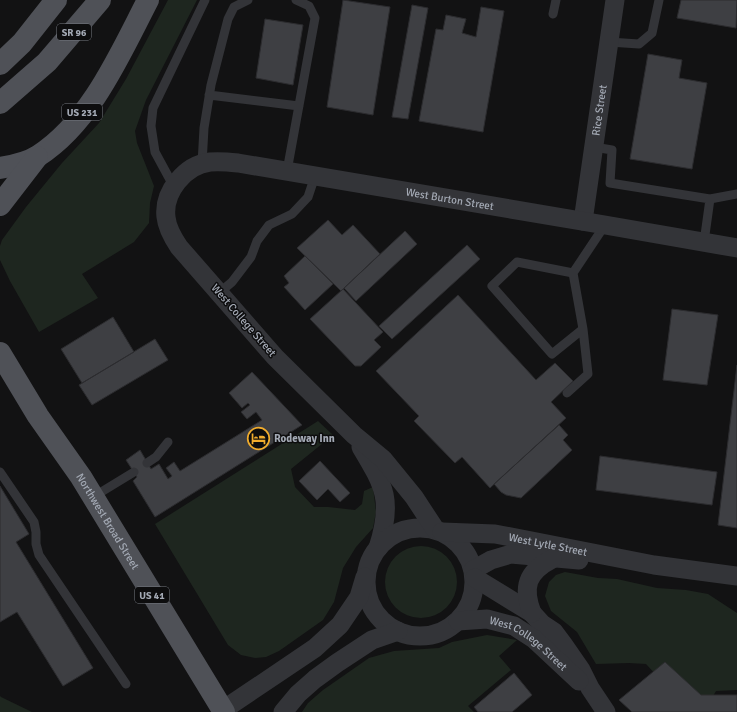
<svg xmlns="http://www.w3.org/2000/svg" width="737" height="712" font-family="Signika,sans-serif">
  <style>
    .green { fill: #1e261f }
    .building { fill: #3e3f43; stroke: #2c2c2f }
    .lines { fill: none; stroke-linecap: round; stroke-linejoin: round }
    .lane { stroke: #333438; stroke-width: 9 }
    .street { stroke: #333438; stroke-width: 19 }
    .primary { stroke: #4f5157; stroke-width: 22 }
    .labels { text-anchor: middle; stroke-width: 3; stroke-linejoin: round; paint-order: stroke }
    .shield { fill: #0d0d0e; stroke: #767a82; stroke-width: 1 }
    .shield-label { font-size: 10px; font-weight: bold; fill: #a3a9b4 }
    .street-label { font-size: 11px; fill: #a3a9b4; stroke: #0d0d0e }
    .poi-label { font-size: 11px; font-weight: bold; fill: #a3a9b4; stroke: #0d0d0e; text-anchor: start }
  </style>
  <rect width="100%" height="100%" fill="#121213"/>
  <path class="green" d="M168 0H197L146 100 135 131 137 143 154 186 150 203 149 223 134 242 82 274 98 298 39 332 10 281 0 260V246L2 240 26 207 62 163 99 123 126 79Z
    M318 421 333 435 291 469 295 487 314 507H328L355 510 362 504 364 491 373 487 376 512 373 528 356 547 343 568 334 602 323 620 279 651 266 657 255 658 241 655 228 645 155 524Z
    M385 582a36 36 0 1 1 72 0a36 36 0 1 1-72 0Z
    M565 572 598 578 617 579 657 588 686 590 708 594 737 613V690L716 691 709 703 683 704 646 664 629 663 596 664 577 632 551 611 545 596 549 582 556 575Z
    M487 635 517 640 499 656 511 670 468 706 474 712H302L308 703 323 690 369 658 394 651 439 648 452 642Z
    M0 696 1 697 32 712H0Z"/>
  <path class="building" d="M343 0 390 7 373 115 327 107Z
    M681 0H737L736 28 677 18Z
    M412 5 428 8 408 119 392 117Z
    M481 7 504 11 483 132 419 121 436 29 443 30 446 15 466 19 462 33 476 37Z
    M265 19 303 25 293 85 256 78Z
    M648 54 682 60 679 78 707 83 692 169 630 159Z
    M328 220 342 235 353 225 380 254 341 291 297 248Z
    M405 231 417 244 356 301 344 288Z
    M467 245 480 259 392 339 379 326Z
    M305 256 333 284 305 310 284 287 289 283 284 276Z
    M343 289 383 332 374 340 381 347 361 366H355L310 319Z
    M458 295 536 380 555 363 573 381 551 402 566 418 490 488 462 457 455 463 414 421 419 416 376 371Z
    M672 309 718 315 707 385 663 380Z
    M113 317 134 352 82 383 61 349Z
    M155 339 168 360 92 405 79 385Z
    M737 365V528L718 525Z
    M252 372 302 425 155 517 133 481 137 477 126 460 140 450 151 469 159 464 168 479 172 476 166 468 174 462 180 471 262 420 256 412 247 419 241 412 250 405 248 403 242 408 229 393Z
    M559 425 568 435 563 440 572 450 521 498 506 495 501 492 494 484Z
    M600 456 717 472 712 505 596 490Z
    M320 461 350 493 340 502 328 489 317 500 299 481Z
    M0 486 29 534 16 542 93 668 63 686 17 612 0 622Z
    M665 662 701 695H737V712H632L619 700Z
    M514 673 532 695 512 712H478L474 707Z"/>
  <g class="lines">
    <path class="lane" d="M553 14 556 0
      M609 42 639 44 652 33 659 0
      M209 95 299 106
      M594 147 612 150 610 183 710 199 704 242
      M202 164 204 128 211 85 228 19 234 7 248 0
      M287 171 315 18 309 6 296 0
      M174 187 155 152 151 126 153 108 205 0
      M710 199 737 194
      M573 273 583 329 552 354 492 286 517 262 573 273 605 225
      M219 293 232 282 251 257 257 241 269 225 292 214 308 197 315 176
      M567 393 588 374 583 329
      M147 463 156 457 168 442
      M0 472 34 522 36 532V544L39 555 126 684
      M93 497 134 472"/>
    <g class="street">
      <path id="s1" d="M583 221 615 0"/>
      <path d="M361 447C385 487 393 501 378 548"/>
      <circle cx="420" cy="582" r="54"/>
      <path id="s2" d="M435 529 414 497 383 459 354 435 275 357 179 247C173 238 167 228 166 217 163 192 185 165 210 162 219 161 229 162 238 163L605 225 737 248"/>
      <path id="s3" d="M442 532 495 534 654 565 737 576"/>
      <path d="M473 570 491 560 511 554 579 560"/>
      <path d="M475 578 532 613 542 624 554 632 563 644 581 670 590 688 606 712"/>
      <path d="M532 613C522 587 527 572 552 559"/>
      <path id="s4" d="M458 621 487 619 514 626 534 639 579 681"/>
      <path d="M223 710 315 648 340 625 359 597 365 577"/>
      <path d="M283 712 298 694 315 679 337 663 372 640 398 631"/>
    </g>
    <g class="primary">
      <path d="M0 64 22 43 56 0"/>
      <path d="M0 103 47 62 100 0"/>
      <path d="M0 168C12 166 27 163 38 156 91 122 120 54 148 0"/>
      <path d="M0 205 37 157"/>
      <path id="s5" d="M0 353 38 416 81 477 224 712"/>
    </g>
  </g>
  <defs>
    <symbol id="hotel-ring" viewBox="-11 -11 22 22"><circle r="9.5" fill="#0d0d0e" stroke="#f0ac2d" stroke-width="1.5"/><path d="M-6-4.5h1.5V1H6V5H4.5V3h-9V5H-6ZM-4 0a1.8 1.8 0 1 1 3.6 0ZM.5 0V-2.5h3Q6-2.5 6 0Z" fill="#f0ac2d"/></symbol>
  </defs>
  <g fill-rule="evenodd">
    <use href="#hotel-ring" x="246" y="426" width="25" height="25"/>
  </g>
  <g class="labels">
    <g class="shield">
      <rect x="57" y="24" width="34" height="16" rx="3"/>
      <rect x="62" y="104" width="40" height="16" rx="3"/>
      <rect x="135" y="587" width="34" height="16" rx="3"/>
    </g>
    <g class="shield-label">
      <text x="74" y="36">SR 96</text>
      <text x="82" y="116">US 231</text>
      <text x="152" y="599">US 41</text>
    </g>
    <g class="street-label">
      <text dy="4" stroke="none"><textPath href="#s1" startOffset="112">Rice Street</textPath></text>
      <text dy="4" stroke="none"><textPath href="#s2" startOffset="735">West Burton Street</textPath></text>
      <text transform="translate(244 320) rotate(49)" y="4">West College Street</text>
      <text dy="4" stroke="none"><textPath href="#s5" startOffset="200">Northwest Broad Street</textPath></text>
      <text dy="4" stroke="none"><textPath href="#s3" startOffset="107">West Lytle Street</textPath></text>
      <text dy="4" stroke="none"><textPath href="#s4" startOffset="78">West College Street</textPath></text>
    </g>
    <g class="poi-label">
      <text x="274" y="442">Rodeway Inn</text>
    </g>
  </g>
</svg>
